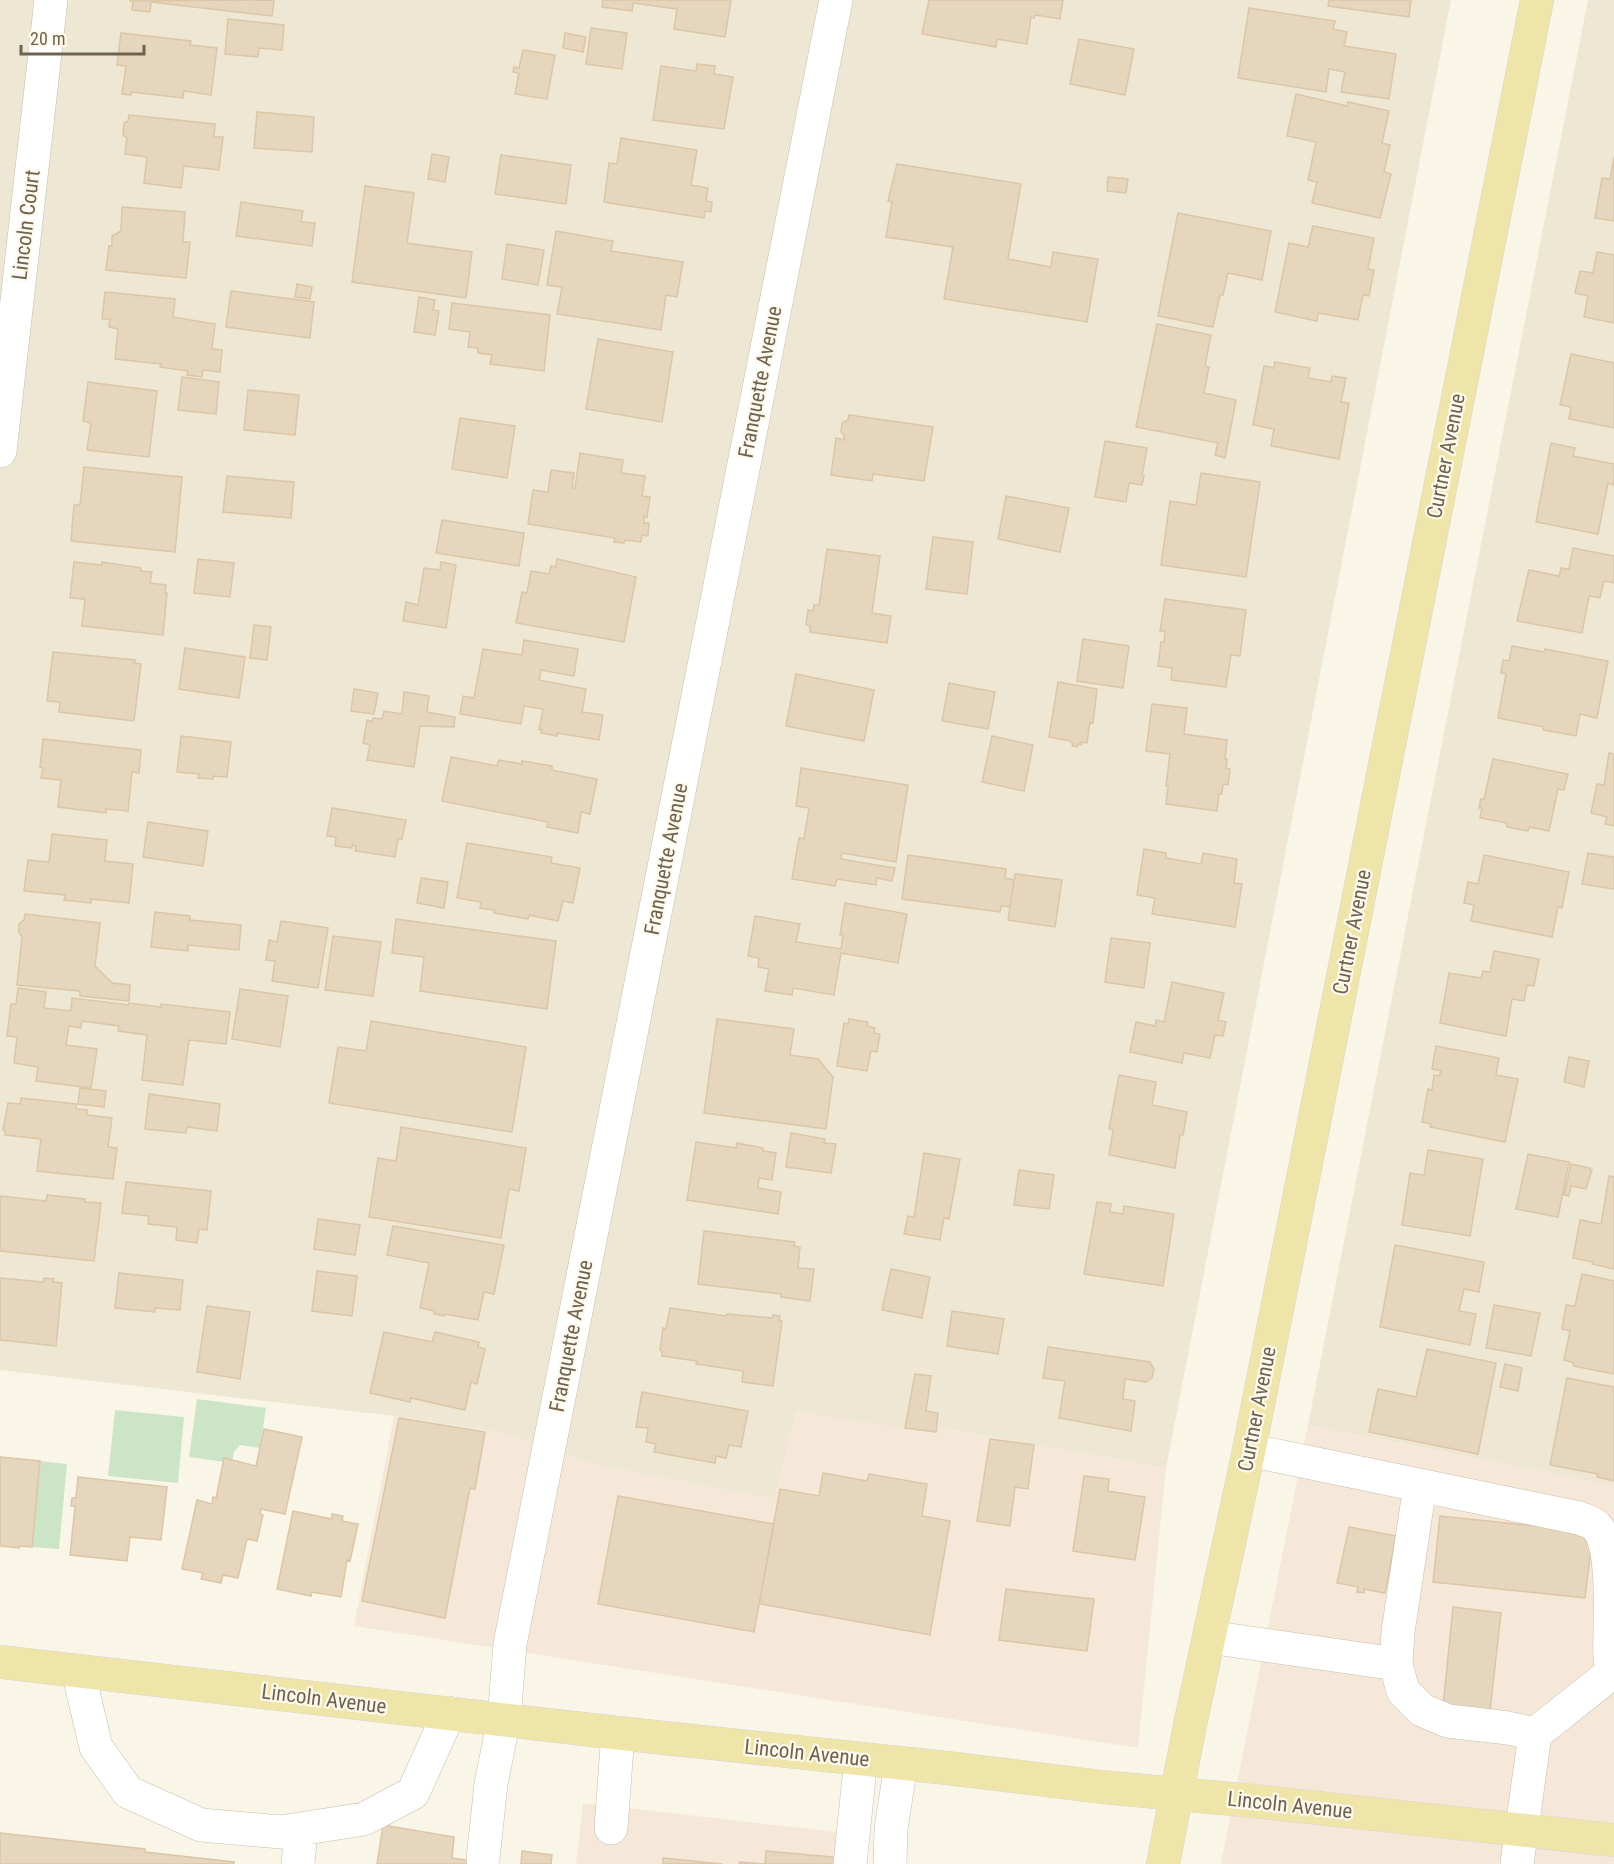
<svg xmlns="http://www.w3.org/2000/svg" width="1614" height="1864" font-family="'Roboto Condensed',sans-serif">
  <style>
    .residential { fill: #ede7d4 }
    .commercial { fill: #f5e8d9 }
    .green { fill: #cde5c7 }
    .building { fill: #e6d6bd; stroke: #dcc6a5; stroke-width: 1.5 }
    .lines { fill: none; stroke-linecap: round; stroke-linejoin: round }
    .minor-casing { stroke: #c7beac; stroke-width: 34 }
    .major-casing { stroke: #dad6d1; stroke-width: 34 }
    .minor { stroke: #fff; stroke-width: 33 }
    .major { stroke: #efe5a8; stroke-width: 33 }
    .labels { text-anchor: middle; stroke-width: 4.5; stroke-linejoin: round; paint-order: stroke }
    .street-label { font-size: 21px; fill: #6f624f; stroke: #fdfaed }
  </style>
  <rect width="100%" height="100%" fill="#f9f6e7"/>
  <path class="residential" d="M0 0H1451L1166 1468 940 1428 939 1434 796 1412 774 1499 595 1465 503 1433 394 1416 0 1370Z
    M1588 0H1614V1486L1308 1425Z"/>
  <path class="commercial" d="M796 1411 938 1434 939 1428 1166 1468 1138 1748 354 1626 394 1416 503 1433 595 1465 774 1499Z
    M1308 1425 1614 1486V1864H1221Z
    M583 1803 863 1835 859 1864H576Z"/>
  <path class="green" d="M197 1399 266 1408 260 1448 240 1445 234 1452 232 1463 189 1457Z
    M115 1410 184 1417 178 1483 108 1476Z
    M40 1461 67 1464 59 1549 32 1547Z"/>
  <path class="building" d="M274 0 272 16 151 2 150 12 132 10 133 1H129Z
    M603 0H731L725 37 674 29 677 9 633 3 632 11 602 7Z
    M929 0H1063L1060 19 1035 15 1034 18 1031 17 1027 44 997 39 996 47 922 34Z
    M1329 0H1411L1409 17 1328 6Z
    M1249 8 1335 21 1333 29 1347 32 1344 46 1396 54 1389 99 1341 92 1345 72 1329 69 1326 92 1238 78Z
    M228 19 284 25 282 50 259 48 258 57 225 54Z
    M591 28 627 33 622 69 586 64Z
    M121 33 191 41 190 45 217 48 211 95 184 91 183 98 132 92 131 95 122 94 126 66 117 65Z
    M565 33 586 37 583 52 563 48Z
    M1079 39 1134 49 1125 95 1070 84Z
    M523 50 555 55 547 99 515 94 519 73 513 72 514 67 519 68Z
    M697 64 715 66 714 74 733 77 724 129 653 120 661 66 696 71Z
    M1296 94 1347 106 1348 102 1389 111 1382 143 1390 145 1384 172 1391 174 1380 218 1312 203 1317 182 1308 180 1316 142 1287 136Z
    M257 112 314 117 312 152 254 148Z
    M129 115 215 124 214 137H223L219 170 184 166 181 188 144 183 147 157 125 154 127 138 123 135 124 123 128 121Z
    M621 138 697 150 691 185 708 188 706 201 712 202 711 212 705 211 704 218 604 202 609 163 617 164Z
    M432 154 449 157 445 182 428 179Z
    M501 155 571 165 566 204 495 194Z
    M1614 157V221L1595 218 1602 178 1610 179Z
    M897 164 1021 184 1008 259 1051 267 1053 252 1098 259 1087 322 944 299 953 247 886 237 892 202 888 201Z
    M1108 177 1128 179 1126 193 1107 191Z
    M365 186 414 193 407 243 472 252 466 298 352 282Z
    M241 202 303 211 301 222 315 223 312 246 236 236Z
    M122 207 185 212 183 242H190L186 278 106 270 109 246H112V236L121 231Z
    M1178 213 1271 231 1262 280 1228 273 1223 295H1220L1213 327 1158 316Z
    M1313 226 1374 238 1368 269 1374 270 1369 296 1363 295 1358 320 1318 313 1317 321 1275 312 1289 243 1308 247Z
    M556 231 613 241 611 251 683 262 677 297 666 295 661 330 557 314 562 287 547 285Z
    M507 244 544 250 538 285 502 279Z
    M1597 252 1614 255V323L1584 317 1588 296 1575 293 1580 271 1593 273Z
    M297 284 312 287 310 299 295 297Z
    M231 291 314 302 310 338 226 327Z
    M105 292 175 299 173 317 215 324 212 349 222 350 220 372 203 370 202 377 187 375 188 371 160 367 161 364 115 359 118 329 109 327 110 319H102Z
    M419 297 435 300 433 310 439 311 435 335 414 332Z
    M452 303 550 315 544 371 490 364 492 355 478 353V348L468 347 470 332 449 329Z
    M1157 324 1211 335 1205 366 1209 367 1204 393 1236 400 1225 458 1215 455 1218 443 1136 427Z
    M598 339 673 352 662 422 586 409Z
    M1571 354 1614 363V428L1569 419 1571 407 1560 405Z
    M1275 362 1310 368 1308 378 1331 382 1332 376 1346 378 1341 402 1349 403 1339 459 1271 446 1274 429 1253 425 1264 366 1274 368Z
    M182 377 219 382 216 414 178 410Z
    M88 382 157 391 149 457 87 450 91 423 83 421Z
    M248 390 299 395 295 435 244 430Z
    M849 415 933 427 924 481 873 474 872 481 831 475 836 438 844 440V435L841 432 842 423 848 420Z
    M460 418 515 426 507 478 452 469Z
    M1105 441 1147 448 1142 476H1144L1142 485 1129 483 1126 502 1095 497Z
    M1551 443 1575 448 1573 456 1614 464V485L1608 483 1598 534 1536 522Z
    M580 453 623 460 621 473 645 476 642 496 650 497 647 517H644V523H649L648 536 642 535 641 542 625 540 624 543 614 542 615 538 528 524 533 490 548 492 551 470 574 473 572 488H575Z
    M84 467 182 477 175 552 71 541 74 505H80Z
    M1201 473 1260 482 1246 577 1161 565 1170 501 1196 505Z
    M227 476 294 482 291 518 223 512Z
    M1006 496 1069 508 1060 552 998 539Z
    M442 520 524 533 519 566 436 553Z
    M933 537 973 542 967 594 926 589Z
    M1573 548 1614 556V583L1604 581 1600 598 1589 596 1582 633 1517 621 1529 570 1559 576 1561 568 1569 569Z
    M827 549 880 556 872 613 891 616 887 643 810 632V626L806 625 808 610 813 611 814 605H819Z
    M198 559 234 563 230 597 194 593Z
    M557 559 636 577 624 642 516 623 522 592 527 593 531 571 549 574 551 566 556 567Z
    M74 562 102 565V562L141 568V571L152 572 150 583 166 585 165 593H167L163 635 82 626 85 599 70 598Z
    M441 562 456 565 446 628 403 621 406 602 418 605 424 568 440 570Z
    M1165 599 1246 610 1240 656 1231 655 1226 687 1171 680 1172 668 1158 666 1161 642H1164L1165 631H1160Z
    M254 625 271 627 267 660 250 658Z
    M1083 639 1129 646 1123 688 1077 681Z
    M524 640 578 649 574 676 541 670 539 680 586 689 582 712 603 715 599 740 557 733V736L541 733 542 730H539L543 709 524 706 521 724 460 714 463 696 474 698 483 649 522 655Z
    M1512 646 1544 652 1545 649 1608 661 1597 718 1580 714 1576 736 1543 730 1544 727 1498 718 1506 674 1501 673 1503 660 1509 661Z
    M185 648 245 657 239 698 179 689Z
    M53 652 135 660 134 663 141 664 134 721 59 712 60 702 47 701Z
    M796 674 874 690 864 741 786 726Z
    M1058 682 1097 689 1093 723 1090 722 1087 743 1081 742V745L1078 744 1077 747 1072 746 1073 744 1070 741 1049 737Z
    M949 683 995 692 988 729 942 721Z
    M354 689 378 693 374 714 351 711Z
    M404 692 429 696 427 712 455 717 454 727 420 726 414 767 367 760 370 745 363 743 367 720 372 722 373 718 382 719 384 711 402 714Z
    M1152 704 1187 708 1184 734 1227 740 1225 759H1227L1226 768 1230 769 1228 785 1223 784 1222 794H1219L1217 811 1166 804 1168 786H1166L1170 754 1146 751Z
    M181 736 231 742 227 777 213 776V779L198 778 199 774 177 772Z
    M992 736 1033 745 1024 791 982 782Z
    M43 739 141 750 139 773 132 772 128 811 106 809V813L58 807 61 780 41 778 43 768 40 767Z
    M1609 753 1614 754V826L1605 824 1607 817 1591 813 1597 784 1604 785Z
    M451 757 497 766 499 760 522 764V761L552 766V770L597 779 590 814 581 812 578 833 547 827 548 822 442 801Z
    M1493 759 1568 774 1564 790 1558 789 1549 831 1529 827 1528 831 1507 827V823L1480 818 1482 808H1479L1481 799H1484Z
    M801 768 908 785 896 862 842 853 841 859 895 868 892 881 877 878 876 885 837 879 835 886 792 879 799 838 804 839 809 808 796 806Z
    M332 808 406 820 402 839H398L395 857 355 851 356 846 352 845V848L335 846 336 837 327 836Z
    M148 822 208 831 203 866 143 857Z
    M52 834 107 840 105 861 133 864 129 903 91 899V903L64 900 65 895 24 891 28 860 49 862Z
    M467 843 552 857 551 863 580 868 573 903 563 901 558 921 529 915 528 919 494 913V910L480 908 481 902 457 898Z
    M1144 849 1166 853V858L1201 864 1203 853 1237 859 1234 883 1242 884 1235 927 1152 914 1155 898 1137 895Z
    M1588 853 1614 857V889L1582 884Z
    M908 855 1006 869 1005 878 1014 880 1010 907 1001 906 1000 912 902 899Z
    M1484 855 1569 872 1562 908 1558 907 1552 937 1471 921 1474 905 1464 903 1468 882 1478 884Z
    M1015 874 1062 880 1055 927 1008 920Z
    M421 878 448 882 444 908 417 903Z
    M845 903 907 914 898 963 841 953 834 995 793 988 792 995 765 991 769 969 758 967 759 958 748 956 755 916 800 924 796 942 841 949 843 935H840Z
    M155 912 190 916V920L241 925 239 950 188 945V951L151 947Z
    M25 914 100 923 95 966 112 983 130 985 129 1001 80 996V991L17 985 22 937 19 932V924L24 920Z
    M396 919 556 941 547 1009 420 991 424 957 392 953Z
    M281 921 328 928 318 988 272 981 275 961 266 960 269 940 277 942Z
    M333 936 381 942 373 996 325 990Z
    M1111 938 1150 943 1144 988 1105 982Z
    M1494 951 1539 959 1534 986 1527 985 1524 1001 1512 999 1506 1036 1440 1023 1449 973 1481 978 1483 971 1490 972Z
    M1172 982 1224 993 1218 1020 1226 1022 1223 1036 1215 1035 1210 1058 1184 1053 1182 1063 1130 1052 1136 1022 1155 1026 1156 1020 1164 1022Z
    M18 988 46 992 44 1008 71 1011 72 998 129 1005V1003L161 1007V1004L230 1012 226 1044 189 1040 183 1085 142 1080 147 1035 118 1031 119 1026 82 1021 81 1028 69 1026 66 1045 97 1049 91 1088 36 1081 38 1067 14 1063 17 1037 7 1036 11 1004H16Z
    M240 989 288 996 280 1047 232 1039Z
    M717 1019 794 1029 790 1055 818 1059 833 1077 826 1129 704 1113Z
    M849 1019 868 1022 867 1026 875 1028 874 1033 880 1034 877 1052 871 1051 867 1071 837 1066 844 1023 848 1024Z
    M371 1021 526 1047 512 1132 329 1103 338 1047 366 1051Z
    M1436 1046 1499 1058 1496 1075 1518 1079 1505 1142 1430 1127 1431 1124 1422 1122 1428 1089 1432 1090 1434 1075 1439 1076 1441 1071 1432 1069Z
    M1569 1057 1589 1061 1584 1087 1564 1082Z
    M1119 1075 1156 1082 1152 1105 1187 1112 1183 1135H1180L1175 1168 1109 1155 1113 1130 1109 1129Z
    M80 1088 106 1091 104 1107 78 1104Z
    M149 1094 220 1104 217 1131 187 1127 186 1133 145 1129Z
    M21 1098 76 1104V1109L87 1110V1115L112 1118 108 1147 117 1148 113 1179 37 1171 41 1139 5 1135V1130H3L8 1103 20 1104Z
    M401 1127 526 1148 519 1191 509 1189 501 1238 369 1217 378 1158 396 1161Z
    M791 1133 825 1139 824 1143 836 1144 831 1173 786 1167Z
    M696 1142 736 1148 737 1143 763 1148V1151L776 1153 772 1180 759 1178 758 1188 781 1192 778 1214 687 1200Z
    M1428 1150 1483 1159 1470 1236 1402 1225 1410 1173 1424 1175Z
    M924 1153 960 1159 949 1219 944 1218 940 1240 904 1234 908 1216 914 1217Z
    M1528 1154 1569 1162 1558 1217 1516 1209Z
    M1571 1164 1590 1168V1170H1592L1586 1189 1571 1186 1569 1196 1564 1195Z
    M1019 1170 1054 1175 1049 1209 1014 1205Z
    M1609 1176 1614 1177V1269L1592 1264 1593 1262 1573 1258 1580 1220 1601 1224Z
    M126 1182 211 1191 207 1230 199 1229 197 1243 176 1240 177 1227 148 1224 149 1216 122 1213Z
    M47 1195 85 1199V1202L101 1203 94 1261 0 1251V1196L46 1201Z
    M1097 1202 1111 1204 1110 1212 1123 1214 1124 1206 1174 1214 1163 1286 1084 1274Z
    M318 1219 360 1225 355 1255 314 1249Z
    M393 1226 504 1245 494 1294 484 1292 478 1320 445 1314 444 1316 434 1314 435 1311 420 1308 429 1263 387 1255Z
    M704 1231 795 1242 794 1246 800 1247 798 1268 814 1269 810 1301 781 1297V1294L698 1284Z
    M1395 1245 1484 1262 1479 1292 1464 1289 1459 1311 1476 1314 1470 1345 1380 1327Z
    M891 1269 930 1277 922 1318 882 1310Z
    M317 1271 357 1276 352 1316 312 1311Z
    M119 1273 183 1280 180 1310 155 1308V1312L115 1308Z
    M1582 1274 1614 1281V1374L1573 1366 1574 1363 1564 1360 1570 1331 1562 1329 1566 1305 1575 1306Z
    M0 1278 43 1282 44 1278 54 1279 53 1282 62 1283 56 1346 0 1340Z
    M1494 1305 1540 1313 1531 1356 1486 1348Z
    M207 1306 250 1312 240 1379 197 1372Z
    M670 1308 726 1316 727 1314 772 1318 773 1315 780 1316 779 1321H782L773 1386 742 1382 743 1371 696 1364 697 1361 662 1356V1351L660 1350 663 1328 666 1329Z
    M952 1311 1004 1319 998 1354 947 1346Z
    M384 1332 432 1342 435 1332 479 1342 478 1347 485 1349 477 1384 471 1382 465 1410 411 1398 410 1402 370 1393Z
    M1048 1347 1150 1362 1154 1369 1152 1378 1146 1382 1125 1379 1123 1399 1135 1401 1131 1431 1059 1418 1065 1381 1043 1378Z
    M1427 1349 1496 1363 1478 1454 1369 1432 1378 1389 1416 1397Z
    M1505 1364 1522 1368 1518 1391 1500 1387Z
    M915 1374 931 1376 926 1411 938 1413 936 1432 905 1428Z
    M1567 1378 1614 1387V1481L1597 1477 1598 1474 1550 1465Z
    M642 1392 748 1411 741 1447 729 1445 726 1458 716 1456 715 1463 654 1452 656 1444 646 1442 648 1428 636 1427Z
    M399 1418 485 1432 475 1489 470 1488 445 1618 362 1601Z
    M264 1429 302 1437 285 1514 261 1509 260 1514 263 1515 257 1541 247 1539 238 1578 223 1575 221 1583 201 1579 203 1573 182 1569 197 1500 212 1504 213 1497 216 1498 224 1458 256 1466Z
    M990 1439 1034 1445 1028 1489 1015 1487 1010 1526 977 1521Z
    M0 1457 40 1461 32 1547 19 1546V1548L0 1546Z
    M823 1473 867 1481 869 1474 927 1484 922 1516 950 1521 930 1635 761 1604 762 1599H760L780 1489 819 1496Z
    M1084 1476 1109 1479 1108 1491 1145 1497 1135 1560 1073 1551Z
    M78 1477 167 1487 161 1540 130 1537 127 1561 70 1555 75 1506H71L72 1498H76Z
    M618 1496 774 1524 754 1632 598 1604Z
    M293 1511 332 1519V1514L343 1516 342 1521 358 1524 350 1561 347 1560 341 1597 312 1592 311 1596 277 1589Z
    M1440 1516 1593 1532 1585 1598 1433 1582Z
    M1349 1527 1396 1536 1385 1593 1364 1589V1593L1357 1592 1358 1587 1337 1583Z
    M1006 1589 1094 1599 1087 1651 999 1640Z
    M1453 1607 1501 1613 1490 1711 1443 1706Z
    M383 1825 454 1837 452 1858 495 1864H377Z
    M0 1833 145 1849V1852L234 1862V1864H0Z
    M522 1851 552 1855 551 1864H521Z
    M766 1851 843 1858V1864H739L740 1862 765 1864Z
    M663 1858 722 1864H663Z"/>
  <g class="lines">
    <defs>
      <path id="minor" d="M0 451 51 0
        M1249 1450 1579 1518C1584 1520 1592 1522 1596 1526 1614 1545 1610 1606 1610 1631 1610 1645 1608 1660 1614 1672
        M1420 1486 1398 1632 1396 1664 1403 1691 1422 1710 1448 1721 1508 1728 1535 1734 1517 1864
        M1209 1637 1396 1664
        M78 1671 96 1747 128 1792 201 1825 281 1832 364 1819 413 1793 449 1713
        M1535 1734 1613 1672
        M611 1828 618 1733
        M483 1859 491 1784 504 1719 510 1644 836 0
        M298 1864 301 1829
        M850 1864 861 1759
        M890 1864 891 1829 901 1764"/>
      <path id="major" d="M0 1662 618 1733 947 1768 1102 1787 1253 1801 1614 1840
        M1163 1864 1190 1725 1249 1450 1537 0"/>
    </defs>
    <use href="#minor" class="minor-casing"/>
    <use href="#major" class="major-casing"/>
    <use href="#minor" class="minor"/>
    <use href="#major" class="major"/>
  </g>
  <g class="labels">
    <g class="street-label">
      <text transform="translate(26 225) rotate(-83)" y="7">Lincoln Court</text>
      <text transform="translate(760 382) rotate(-79)" y="7">Franquette Avenue</text>
      <text transform="translate(1446 456) rotate(-79)" y="7">Curtner Avenue</text>
      <text transform="translate(666 859) rotate(-79)" y="7">Franquette Avenue</text>
      <text transform="translate(1352 932) rotate(-79)" y="7">Curtner Avenue</text>
      <text transform="translate(571 1336) rotate(-79)" y="7">Franquette Avenue</text>
      <text transform="translate(1257 1409) rotate(-79)" y="7">Curtner Avenue</text>
      <text transform="translate(324 1699) rotate(7)" y="7">Lincoln Avenue</text>
      <text transform="translate(807 1753) rotate(6)" y="7">Lincoln Avenue</text>
      <text transform="translate(1290 1805) rotate(6)" y="7">Lincoln Avenue</text>
    </g>
  </g>
  <path d="M21 45v9h123v-9" fill="none" stroke="#6f624f" stroke-width="3"/>
  <text x="30" y="45" font-size="18" fill="#6f624f" stroke="#fdfaed" stroke-width="4.5" paint-order="stroke">20 m</text>
</svg>
